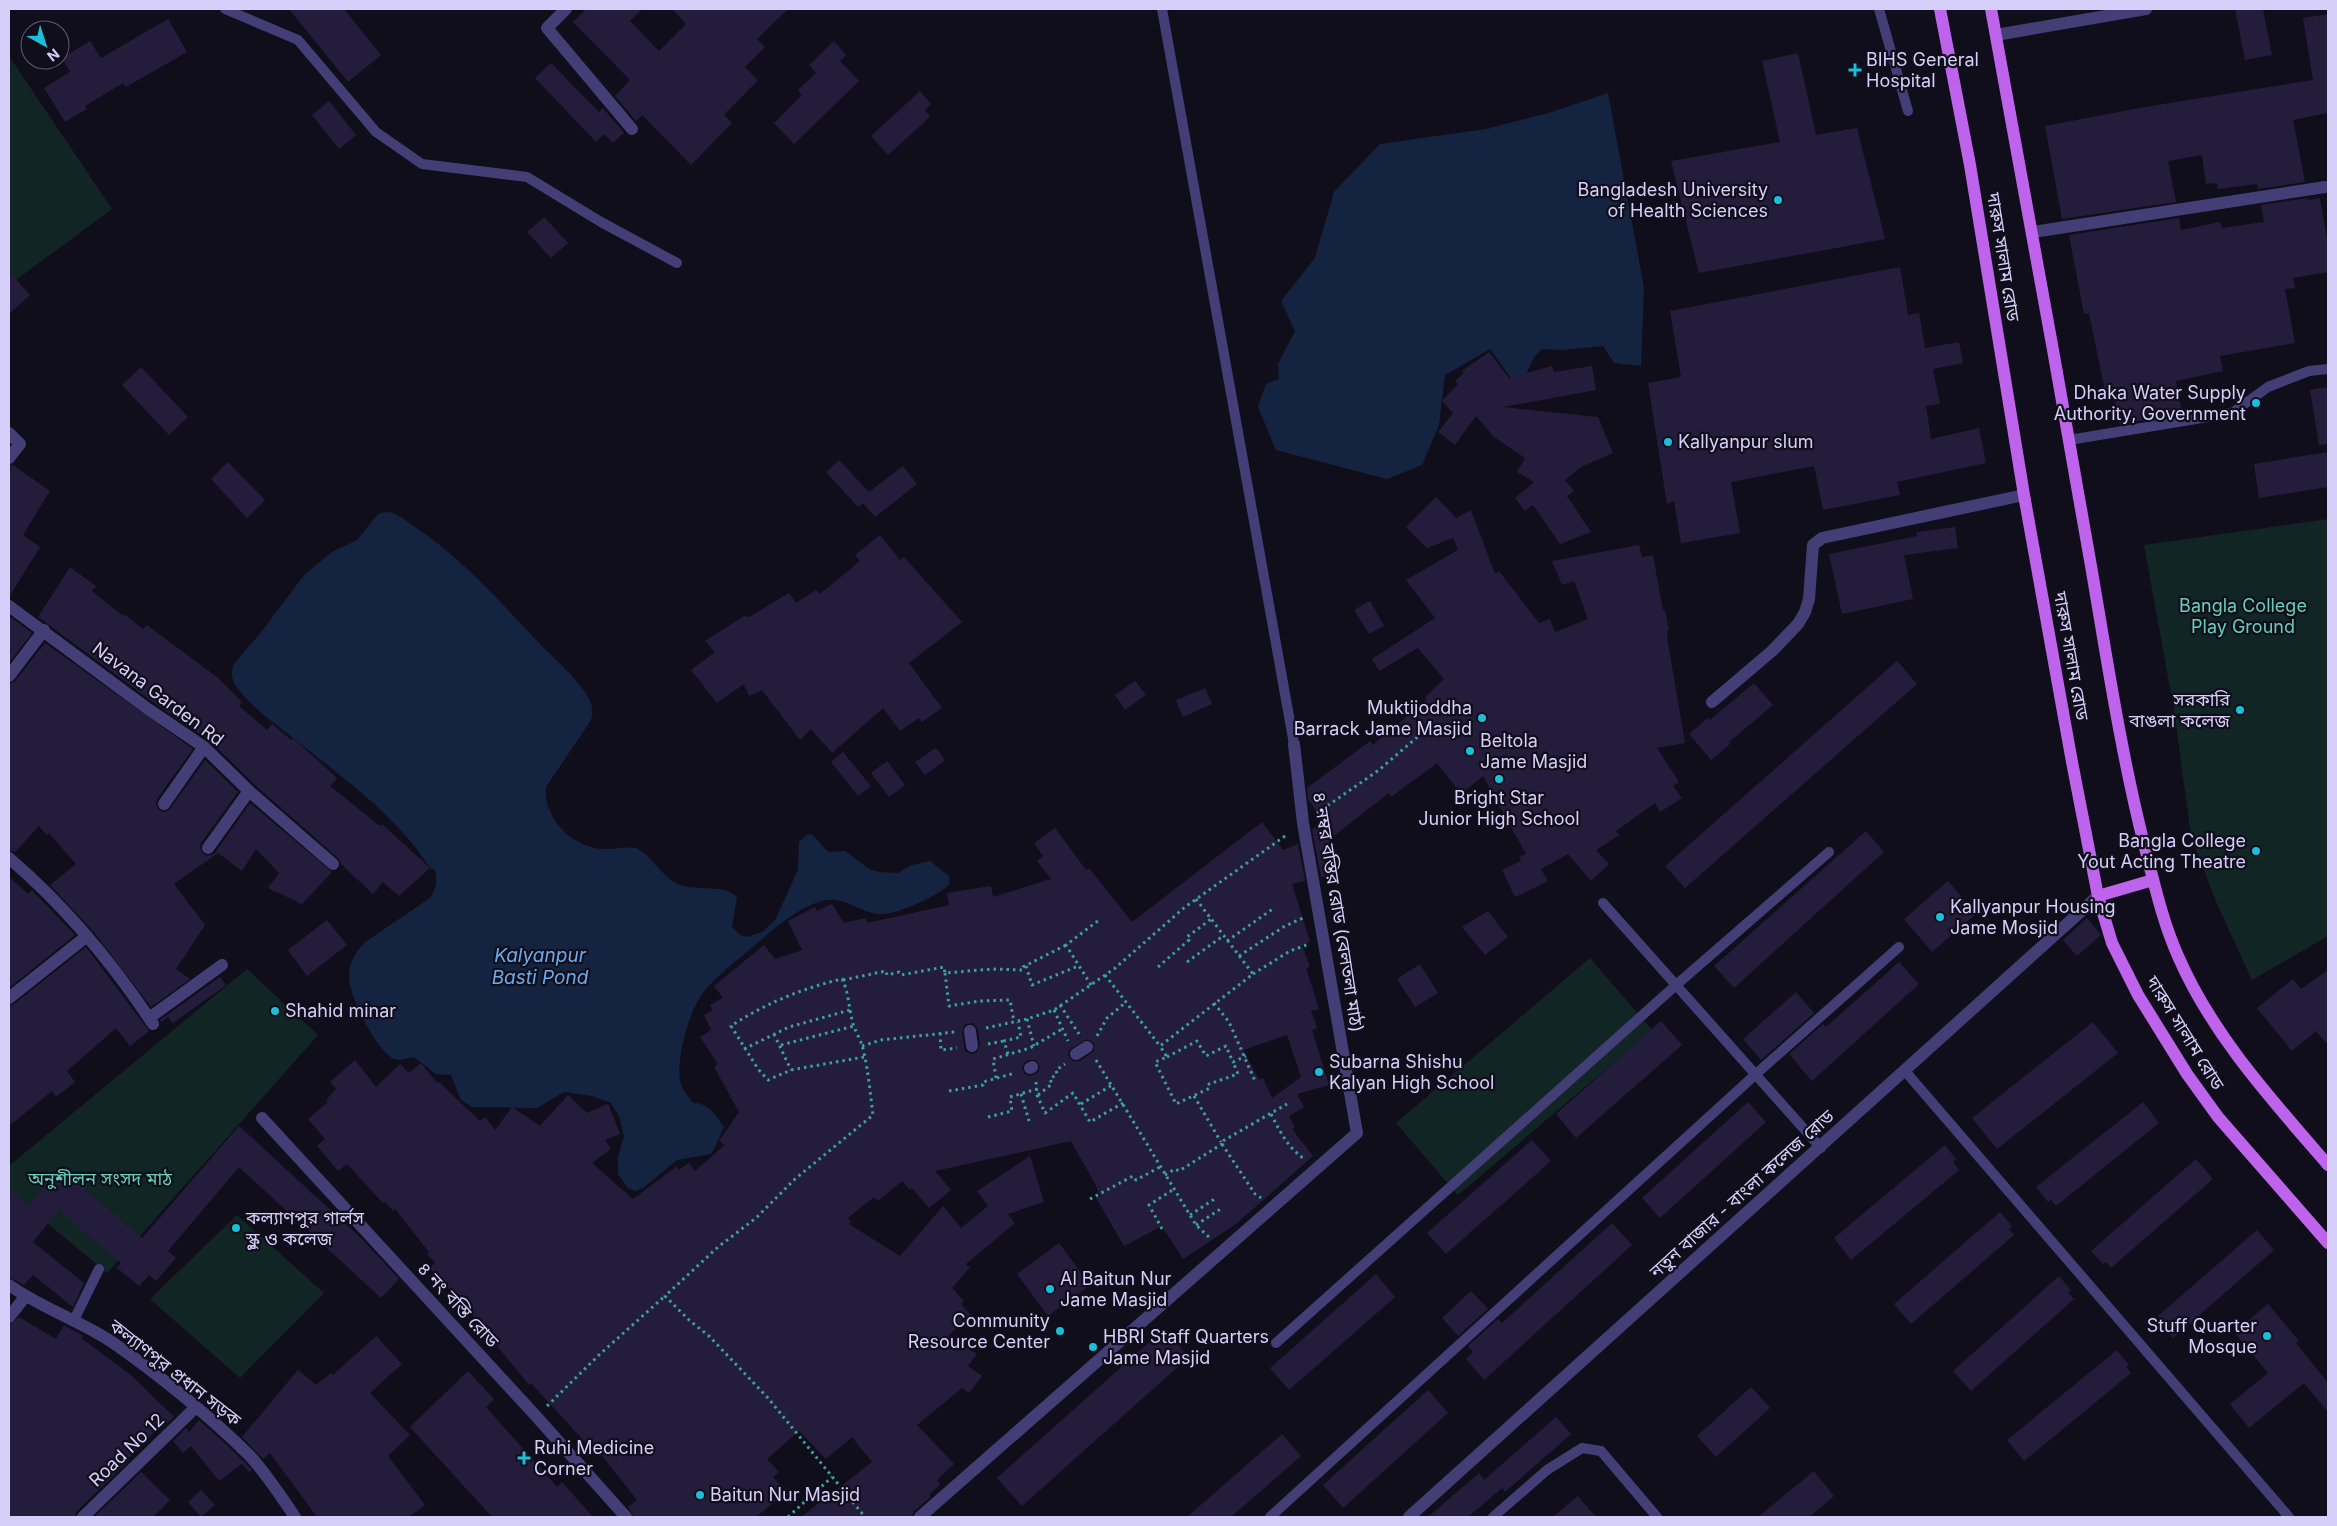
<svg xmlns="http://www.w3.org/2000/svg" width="2337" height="1526" font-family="Inter,'Noto Sans Bengali',sans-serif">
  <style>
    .green { fill: #122525 }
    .water { fill: #142440 }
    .building { fill: #241c3b; fill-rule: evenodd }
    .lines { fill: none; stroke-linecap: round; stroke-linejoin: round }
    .path { stroke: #3ba19f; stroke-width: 3; stroke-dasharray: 2.5 4; stroke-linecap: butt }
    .lane { stroke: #433f76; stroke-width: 10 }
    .street { stroke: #433f76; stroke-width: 12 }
    .primary { stroke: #be64ec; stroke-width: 12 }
    .poi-dot { fill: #1bbfd9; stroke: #110e1c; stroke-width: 2 }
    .labels { text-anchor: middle; stroke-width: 4.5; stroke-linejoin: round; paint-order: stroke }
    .poi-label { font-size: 18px; fill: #d6cff9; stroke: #110e1c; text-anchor: start }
    .street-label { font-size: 18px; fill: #d6cff9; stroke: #110e1c }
    .park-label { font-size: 18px; fill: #65cfb9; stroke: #110e1c }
    .water-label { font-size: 19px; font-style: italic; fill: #6aabed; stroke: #110e1c }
  </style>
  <rect width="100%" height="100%" fill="#110e1c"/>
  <path class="green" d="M9 56 112 209 9 285Z
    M2328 519V936L2252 980 2217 904 2191 836 2174 710 2144 545Z
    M1590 958 1652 1030 1458 1195 1396 1123Z
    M247 969 318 1035 107 1273 9 1191V1166Z
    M237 1215 324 1293 240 1378 150 1299Z"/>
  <path class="water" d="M1608 93 1644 288 1641 366 1614 363 1603 346 1562 350 1542 349C1527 362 1532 371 1517 386L1490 349 1445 375 1439 425 1422 465 1387 479 1276 450 1258 407 1266 384 1279 379 1278 364 1295 331 1281 301 1315 258 1334 192 1380 144 1486 129 1549 113Z
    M385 512C397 512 405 520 415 527 463 559 500 602 540 644 555 659 581 682 590 701 593 708 593 713 591 720L546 787C543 818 571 846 601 849 613 850 624 846 636 848 654 857 661 877 680 885 696 891 725 884 737 897L732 927 740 935 747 937 762 932 775 920 798 870 799 842 808 834 813 835 826 850 830 852 845 851 869 869 879 872 898 873 912 865 930 861 949 876V884C940 896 891 917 877 914 858 911 843 895 822 901 797 908 775 928 756 944 739 959 720 973 705 990 690 1007 676 1058 680 1080 681 1089 688 1096 693 1103 707 1102 717 1116 724 1127 720 1134 715 1149 711 1154L677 1160 643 1188 635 1191 628 1188 618 1174V1157L624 1136 619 1116 611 1103 592 1096 564 1092 537 1108 472 1107 461 1100 451 1075 436 1074 414 1057C408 1058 400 1061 395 1059 377 1053 349 996 349 977 349 963 355 953 364 943L430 898C437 888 437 881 435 870L430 868C397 815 340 776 292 737 273 722 250 706 236 686 231 679 231 671 234 664L262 631 305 574 332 552 357 540 378 514Z"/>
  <path class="building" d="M289 9H344L381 55 348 82Z
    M586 9H642L630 21 659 51 686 24 672 9H788L757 39 765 47 745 67 758 80 724 115 732 123 691 165 642 115 636 121 615 96 630 80 573 22Z
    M2235 9H2263L2272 55 2245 60Z
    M2328 14V113L2293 120 2305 182 2258 189 2257 184 2218 189 2217 183 2206 184 2202 155 2168 161 2176 202 2062 219 2045 126 2145 107 2313 80 2303 18Z
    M168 19 187 52 126 87 123 83 85 106 87 109 65 122 44 88 70 72 62 58 90 41 101 58Z
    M834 41 846 55 840 61 859 81 794 144 774 123 802 95 798 90 816 73 809 65Z
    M1798 53 1816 135 1857 128 1885 239 1699 273 1671 161 1780 142 1762 61Z
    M551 63 599 112 603 108 624 133 613 143 604 134 596 142 535 78Z
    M920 91 931 104 925 110 930 117 888 155 871 136Z
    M329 101 356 135 339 149 312 115Z
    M2308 198V200L2320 198 2328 245V272L2293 278 2295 288 2285 289 2295 343 2220 356 2223 371 2176 381 2182 412 2120 425 2113 389 2105 391 2089 313 2084 314 2069 235 2179 218 2181 230 2220 222 2222 228 2264 222 2261 205Z
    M544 217 568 243 551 258 527 232Z
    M1900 267 1908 315 1919 313 1925 348 1959 342 1963 363 1933 369 1940 404 1926 406 1931 439 1979 428 1986 463 1897 482 1900 495 1823 510 1814 466 1731 482 1740 533 1681 543 1674 501 1667 504 1648 383 1681 377 1670 311Z
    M9 271 30 295 9 314Z
    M1489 352 1509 378 1552 366 1554 372 1592 366 1596 390 1503 407 1598 417 1613 453 1581 467 1565 480 1574 491 1567 496 1591 532 1560 544 1533 505 1525 511 1515 498 1534 482 1517 472 1525 458 1494 437 1476 416 1455 445 1438 432 1453 413 1442 401 1458 384 1455 381 1464 373 1462 371Z
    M141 367 188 417 169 435 122 385Z
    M2328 387V444L2319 445 2310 390Z
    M2328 452V487L2259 498 2254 464Z
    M839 460 869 492 903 466 917 484 875 517 863 503 858 507 826 472Z
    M228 462 265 500 247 518 211 479Z
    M13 465 50 491 23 535 40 547 9 597V466Z
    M1436 497 1456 518 1471 510 1495 574 1499 571 1539 623 1550 619 1555 632 1588 619 1574 581 1562 585 1552 561 1639 545 1642 557 1653 555 1663 611 1665 610 1669 631H1667L1668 643 1685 743 1657 748 1679 782 1673 786 1682 798 1660 812 1655 803 1616 831 1619 835 1596 850 1609 864 1591 881 1568 854 1541 869 1548 881 1515 897 1502 870 1521 861 1519 857 1526 854 1483 776 1461 794 1437 763 1391 797 1389 793 1331 838 1340 874 1338 875 1336 873 1321 877 1312 830 1324 822 1308 799 1307 788 1370 741 1373 745 1427 699 1425 697 1444 679 1418 648 1379 671 1372 659 1435 618 1406 580 1458 550 1453 538 1427 548 1406 527Z
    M1955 527 1958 548 1904 555 1913 599 1842 614 1829 554 1917 536 1916 532Z
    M880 535 900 560 904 557 962 622 909 663 942 708 922 722 919 718 900 731 883 708 832 753 811 729 800 740 762 690 749 696 744 684 717 703 691 670 715 652 705 641 744 616 749 617 789 593 796 603 816 590 820 594 860 561 855 555Z
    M70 567 96 586 92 591 123 616 124 614 143 629 147 625 217 677 242 702 239 706 267 730 272 724 291 740 293 738 337 778 330 786 380 826 382 824 430 868 399 896 383 882 373 894 341 864 338 858 255 785 210 741 153 702 38 617Z
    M1370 601 1384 626 1369 634 1354 610Z
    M9 616 32 633 9 663Z
    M45 643 193 749 157 799 156 804 159 810 164 812 170 809 205 760 238 792 201 843 200 848 203 854 208 856 215 853 250 803 332 872 302 904 268 888 279 873 256 849 242 871 218 853 174 884 205 925 176 969 190 979 151 1007 93 931 50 885 76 864 49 833 47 835 39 826 15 852 9 850V684L15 681Z
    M1897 661 1917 684 1685 888 1665 866Z
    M1135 681 1146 695 1125 710 1115 695Z
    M1754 683 1773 705 1729 742 1730 744 1711 760 1689 734 1708 718 1710 720Z
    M1205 688 1212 704 1183 717 1176 700Z
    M936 748 945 760 925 775 915 762Z
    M843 752 871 786 858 796 831 762Z
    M887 761 905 785 889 797 871 773Z
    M1262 822 1283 850 1298 844 1305 881 1292 884 1310 942 1302 945 1310 967 1306 968 1319 1009 1311 1011 1317 1028 1312 1030 1329 1085 1297 1094 1304 1107 1289 1116 1295 1128 1292 1129 1313 1156 1236 1224 1183 1259 1162 1226 1124 1246 1096 1198 1100 1196 1095 1184 1071 1141 935 1171 951 1190 929 1208 912 1188 910 1190 902 1181 878 1201 874 1197 848 1218 851 1221 849 1224 900 1256 943 1206 961 1228 988 1206 977 1191 1030 1156 1044 1202 1008 1214 1015 1223 966 1264 970 1267 952 1288 964 1301 961 1304 971 1315 948 1336 977 1354 968 1366 982 1376 969 1393 962 1388 917 1425 954 1464 937 1480 940 1485 929 1495 931 1497 914 1511 912 1517H801L872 1462 852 1437 826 1459 799 1431 767 1459 779 1472 773 1477 786 1492 756 1517H634L628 1507 637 1500 589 1439 585 1442 531 1383 529 1385 454 1293 429 1268 435 1263 427 1254 429 1252 395 1209 393 1211 385 1202 383 1203 347 1164 338 1171 317 1146 325 1139 308 1119 328 1102 326 1100 336 1089 330 1082 355 1060 376 1087 400 1064 409 1073 421 1063 437 1083 439 1082 480 1121 485 1117 495 1130 512 1107 540 1126 568 1095 587 1113 608 1104 620 1134 605 1140 611 1149 592 1163 633 1199 677 1166 679 1170 689 1163 695 1171 725 1145 719 1141 739 1112 714 1067 718 1064 700 1037 711 1030 704 1015 713 1010 710 1005 723 998 714 986 764 945 775 959 802 950 788 921 815 907 817 911 832 904 844 923 866 918 867 923 949 905 947 893 991 886 993 897 1051 879 1037 861 1043 856 1034 843 1055 828 1086 870 1089 868 1132 922ZM973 1023 978 1029 980 1045 977 1052 973 1054 965 1051 962 1032 965 1024ZM1287 1035 1301 1077 1272 1098 1263 1078 1259 1080 1243 1050ZM1087 1039 1094 1043V1051L1080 1061H1072L1068 1055 1069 1050ZM1029 1060H1036L1040 1067 1038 1072 1030 1076 1025 1074 1022 1068 1024 1063Z
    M1866 831 1884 852 1734 988 1714 966Z
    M9 877 28 894 32 890 75 935 9 988Z
    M1948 881 1976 914 1932 952 1904 919Z
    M1488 911 1508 937 1485 955 1462 927Z
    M2087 918 2101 935 2077 956 2063 940Z
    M327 920 347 945 307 976 288 950Z
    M86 947 149 1031 130 1046 116 1028 67 1071 75 1082 56 1097 52 1091 9 1126V1006L14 1004Z
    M1899 962 1919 984 1812 1081 1789 1054 1823 1024 1826 1027Z
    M1420 964 1438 993 1415 1007 1397 979Z
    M2328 970V1045L2316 1031 2292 1051 2257 1008 2293 979 2301 989Z
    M220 977 226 985 173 1023 168 1017 161 1022 160 1020Z
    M1796 992 1814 1013 1761 1060 1743 1039Z
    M1661 1021 1682 1045 1576 1138 1556 1114Z
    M2093 1022 2118 1053 1997 1149 1972 1118Z
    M1748 1102 1766 1122 1660 1218 1642 1198Z
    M2143 1102 2159 1123 2056 1206 2051 1200 2048 1202 2036 1187Z
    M239 1126 362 1239 399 1279 381 1298 239 1167 168 1251 176 1258 156 1281 149 1275 139 1286 117 1268 121 1263 59 1210 33 1242 84 1283 73 1307 33 1275 24 1285 9 1277V1186L27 1206 60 1168 142 1238Z
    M1532 1140 1551 1161 1446 1254 1427 1233Z
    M1945 1145 1956 1159 1953 1162 1959 1170 1851 1260 1834 1238Z
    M2196 1159 2213 1179 2111 1268 2106 1262 2103 1264 2091 1251Z
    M2000 1212 2012 1226 2009 1229 2014 1235 1911 1324 1894 1304Z
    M1612 1223 1632 1245 1484 1380 1466 1359 1473 1352 1468 1346 1498 1319 1502 1323Z
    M2257 1230 2274 1250 2173 1338 2161 1324 2163 1321 2158 1316Z
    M1059 1243 1090 1285 1048 1316 1017 1274Z
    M1376 1274 1395 1297 1289 1390 1270 1368Z
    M2059 1276 2071 1290 2068 1293 2074 1299 1971 1391 1953 1371Z
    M1471 1291 1488 1309 1458 1336 1442 1318Z
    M2268 1304 2299 1341 2296 1343 2328 1383V1412L2304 1383 2249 1428 2230 1404 2268 1373 2234 1332Z
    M19 1317 56 1339 64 1325 83 1336 81 1338 132 1376 174 1417 162 1428 160 1426 128 1459 130 1460 77 1511 75 1517H9V1325Z
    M1164 1329 1189 1357 1022 1506 997 1478Z
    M376 1336 402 1364 370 1393 410 1435 388 1456 425 1505 409 1517H317L270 1453 263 1459 242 1437 298 1370 316 1385 331 1373 333 1375Z
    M2117 1350 2129 1365 2126 1367 2131 1373 2024 1461 2007 1440Z
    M468 1371 494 1399 486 1407 557 1487 562 1482 593 1517H492L410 1427Z
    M1751 1387 1770 1408 1716 1457 1697 1436Z
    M1428 1390 1448 1413 1343 1508 1323 1485Z
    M1556 1417 1571 1434 1505 1492 1502 1488 1468 1517H1428L1479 1473 1484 1480Z
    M199 1420 229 1447 252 1470 249 1472 242 1464 219 1481 191 1446 183 1453 173 1441 186 1428 189 1432Z
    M1282 1434 1301 1456 1231 1517H1187Z
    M1814 1471 1834 1496 1809 1517H1758Z
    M141 1472 170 1500 153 1517H94Z
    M201 1490 215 1505 201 1517 188 1502Z
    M1578 1496 1596 1517H1553Z"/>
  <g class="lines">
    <path class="path" d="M1317 813 1379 770 1422 733
      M1196 899 1253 974 1160 1046 1167 1057 1155 1062 1176 1104 1210 1088 1209 1084 1238 1074 1233 1062
      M1227 941 1274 908
      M1239 956 1285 926 1303 918
      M1187 962 1223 936
      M1026 966 1032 985 1078 966
      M1158 967 1189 940 1187 937 1211 919
      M945 973 949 1006 980 1001 1010 1000 1014 1022
      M1253 974 1290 951 1309 944
      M1105 975 1160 1046
      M843 980 886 971 887 975 899 972 901 975 944 967 945 973 992 969 1023 970V967L1066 945
      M1091 985 1066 945 1099 920
      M1214 1003 1229 1022 1255 1081
      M1060 1005 1079 1034
      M1054 1010 1068 1041
      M1027 1019 1034 1046
      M986 1028 1027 1019 1054 1010 1114 969 1185 907 1288 834
      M940 1033 941 1050 957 1048
      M774 1034 791 1070
      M1097 1036 1107 1018 1125 1003
      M988 1044 1004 1041
      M781 1045 854 1026
      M862 1046 881 1040 955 1032
      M744 1049 789 1027 850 1010
      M1008 1054 1004 1041 1021 1037 1018 1022
      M864 1057 791 1070 768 1080 758 1069 731 1026C764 1004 803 988 842 979 848 990 849 1007 852 1020 854 1029 859 1037 862 1045 868 1067 870 1092 873 1115L795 1179 756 1218 718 1247 665 1296 689 1320 709 1336 768 1398 865 1517
      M1167 1057 1197 1041 1206 1056 1226 1046 1233 1062 1246 1056
      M1096 1060 1196 1225 1211 1239
      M996 1078 993 1059 1030 1048 1062 1029
      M1036 1082 1037 1095 1045 1113 1073 1093 1090 1122 1123 1103
      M949 1091 983 1085V1082L1015 1073
      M1021 1094 1029 1121
      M1038 1095 1052 1084 1050 1079 1057 1074 1056 1070 1065 1064
      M1194 1096 1221 1142
      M1081 1104 1112 1085
      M1271 1114C1280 1132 1287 1146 1304 1159
      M988 1117 1012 1111 1010 1097 1037 1089
      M1222 1144 1255 1194 1261 1198
      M1165 1175 1175 1169 1179 1171 1222 1144 1221 1142 1287 1104
      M1090 1199 1133 1176 1136 1180 1160 1167
      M1190 1215 1216 1198
      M1196 1225 1222 1208
      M1162 1229 1149 1205 1174 1189
      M547 1406 600 1354 665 1296
      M788 1517 832 1477"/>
    <path class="lane" d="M225 9 298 40 376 132 422 164 527 177 601 222 677 263
      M1162 9 1294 744
      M1879 9 1908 111
      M2069 440 2232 413 2268 387 2309 371 2328 369
      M1603 903 1821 1148
      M1905 1071 2289 1517
      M74 1320 99 1269
      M1276 1343 1675 986 1829 852
      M1270 1517 1756 1074 1899 947
      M1493 1517 1547 1470 1582 1448 1601 1451 1657 1517"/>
    <path class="street" d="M566 9 547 28 632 129
      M1996 35 2146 9
      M2033 232 2325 187
      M9 433 20 444 9 458
      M9 606 148 709 204 747 249 791 208 848
      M9 676 44 630
      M1712 702 1772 651 1798 624 1805 612 1809 599 1813 545 1822 538 2024 495
      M249 791 333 864
      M164 804 204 747
      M9 858C65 906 112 962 153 1024
      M9 998 87 936
      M149 1018 222 965
      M970 1031 972 1046
      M1076 1054 1087 1047
      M1030 1068 1032 1067
      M262 1118 535 1415 626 1517
      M9 1285C41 1308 79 1320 112 1342 157 1373 212 1418 250 1456 267 1475 281 1496 295 1517
      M9 1317 25 1297
      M83 1517 195 1408
      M920 1517 1357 1133 1303 823 1294 744
      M1409 1517 2098 896"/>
    <path class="primary" d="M1940 9 1970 165 2024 495 2072 762 2098 896 2112 943 2138 995 2187 1074 2218 1117 2328 1243
      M1991 9C2025 195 2059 380 2091 566 2107 659 2121 753 2144 844 2154 882 2162 920 2178 956 2212 1035 2273 1101 2328 1165
      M2098 896 2153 880"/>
  </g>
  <g class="poi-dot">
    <path d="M1852.5 62.5h5v5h5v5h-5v5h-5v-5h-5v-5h5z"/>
    <circle cx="1778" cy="200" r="5"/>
    <circle cx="2256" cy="403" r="5"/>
    <circle cx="1668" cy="442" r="5"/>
    <circle cx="2240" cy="710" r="5"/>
    <circle cx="1482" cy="718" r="5"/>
    <circle cx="1470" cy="751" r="5"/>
    <circle cx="1499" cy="779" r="5"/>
    <circle cx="2256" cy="851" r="5"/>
    <circle cx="1940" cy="917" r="5"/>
    <circle cx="275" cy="1011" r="5"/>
    <circle cx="1319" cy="1072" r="5"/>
    <circle cx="236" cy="1228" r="5"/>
    <circle cx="1050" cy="1289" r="5"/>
    <circle cx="1060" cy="1331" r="5"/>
    <circle cx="2267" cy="1336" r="5"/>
    <circle cx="1093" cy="1347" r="5"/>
    <path d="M521.5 1450.5h5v5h5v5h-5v5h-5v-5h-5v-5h5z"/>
    <circle cx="700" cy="1495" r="5"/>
  </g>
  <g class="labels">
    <g class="poi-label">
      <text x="1866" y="66">BIHS General<tspan x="1866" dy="21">Hospital</tspan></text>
      <text x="1768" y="196" text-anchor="end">Bangladesh University<tspan x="1768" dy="21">of Health Sciences</tspan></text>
      <text x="2246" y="399" text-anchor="end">Dhaka Water Supply<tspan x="2246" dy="21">Authority, Government</tspan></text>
      <text x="1678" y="448">Kallyanpur slum</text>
      <text x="2230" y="706" text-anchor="end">সরকারি<tspan x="2230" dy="21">বাঙলা কলেজ</tspan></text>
      <text x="1472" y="714" text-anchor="end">Muktijoddha<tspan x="1472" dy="21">Barrack Jame Masjid</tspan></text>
      <text x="1480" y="747">Beltola<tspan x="1480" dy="21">Jame Masjid</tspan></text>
      <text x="1499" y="804" text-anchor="middle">Bright Star<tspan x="1499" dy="21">Junior High School</tspan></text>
      <text x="2246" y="847" text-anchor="end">Bangla College<tspan x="2246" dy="21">Yout Acting Theatre</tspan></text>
      <text x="1950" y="913">Kallyanpur Housing<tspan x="1950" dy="21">Jame Mosjid</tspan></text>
      <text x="285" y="1017">Shahid minar</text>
      <text x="1329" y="1068">Subarna Shishu<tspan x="1329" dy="21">Kalyan High School</tspan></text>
      <text x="246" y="1224">কল্যাণপুর গার্লস<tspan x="246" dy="21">স্কুল ও কলেজ</tspan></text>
      <text x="1060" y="1285">Al Baitun Nur<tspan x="1060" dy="21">Jame Masjid</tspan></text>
      <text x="1050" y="1327" text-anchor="end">Community<tspan x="1050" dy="21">Resource Center</tspan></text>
      <text x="2257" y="1332" text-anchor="end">Stuff Quarter<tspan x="2257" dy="21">Mosque</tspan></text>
      <text x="1103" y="1343">HBRI Staff Quarters<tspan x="1103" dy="21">Jame Masjid</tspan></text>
      <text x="534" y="1454">Ruhi Medicine<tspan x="534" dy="21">Corner</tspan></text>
      <text x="710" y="1501">Baitun Nur Masjid</text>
    </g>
    <g class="street-label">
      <text transform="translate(2003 257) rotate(81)" y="6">দারুস সালাম রোড</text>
      <text transform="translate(2071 656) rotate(80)" y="6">দারুস সালাম রোড</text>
      <text transform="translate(158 694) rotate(37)" y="6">Navana Garden Rd</text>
      <text transform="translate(1338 912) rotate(81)" y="6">৪ নম্বর বস্তির রোড (বেলতলা মাঠ)</text>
      <text transform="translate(2185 1033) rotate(58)" y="6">দারুস সালাম রোড</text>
      <text transform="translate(1742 1194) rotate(-42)" y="6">নতুন বাজার - বাংলা কলেজ রোড</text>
      <text transform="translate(458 1305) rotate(47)" y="6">৪ নং বস্তি রোড</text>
      <text transform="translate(175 1373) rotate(38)" y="6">কল্যাণপুর প্রধান সড়ক</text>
      <text transform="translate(127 1450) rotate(-44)" y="6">Road No 12</text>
    </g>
    <g class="park-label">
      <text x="2243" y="612">Bangla College<tspan x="2243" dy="21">Play Ground</tspan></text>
      <text x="100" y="1185">অনুশীলন সংসদ মাঠ</text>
    </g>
    <g class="water-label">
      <text x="540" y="962">Kalyanpur<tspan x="540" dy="22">Basti Pond</tspan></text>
    </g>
  </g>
  <rect width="2337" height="1526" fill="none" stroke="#d6cff9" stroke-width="20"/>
  <g transform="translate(45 45) rotate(141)"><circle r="24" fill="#110e1c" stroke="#605b74"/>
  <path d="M0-4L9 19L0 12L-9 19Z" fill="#1bbfd9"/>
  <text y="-8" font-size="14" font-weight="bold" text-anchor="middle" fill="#d6cff9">N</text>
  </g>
</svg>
